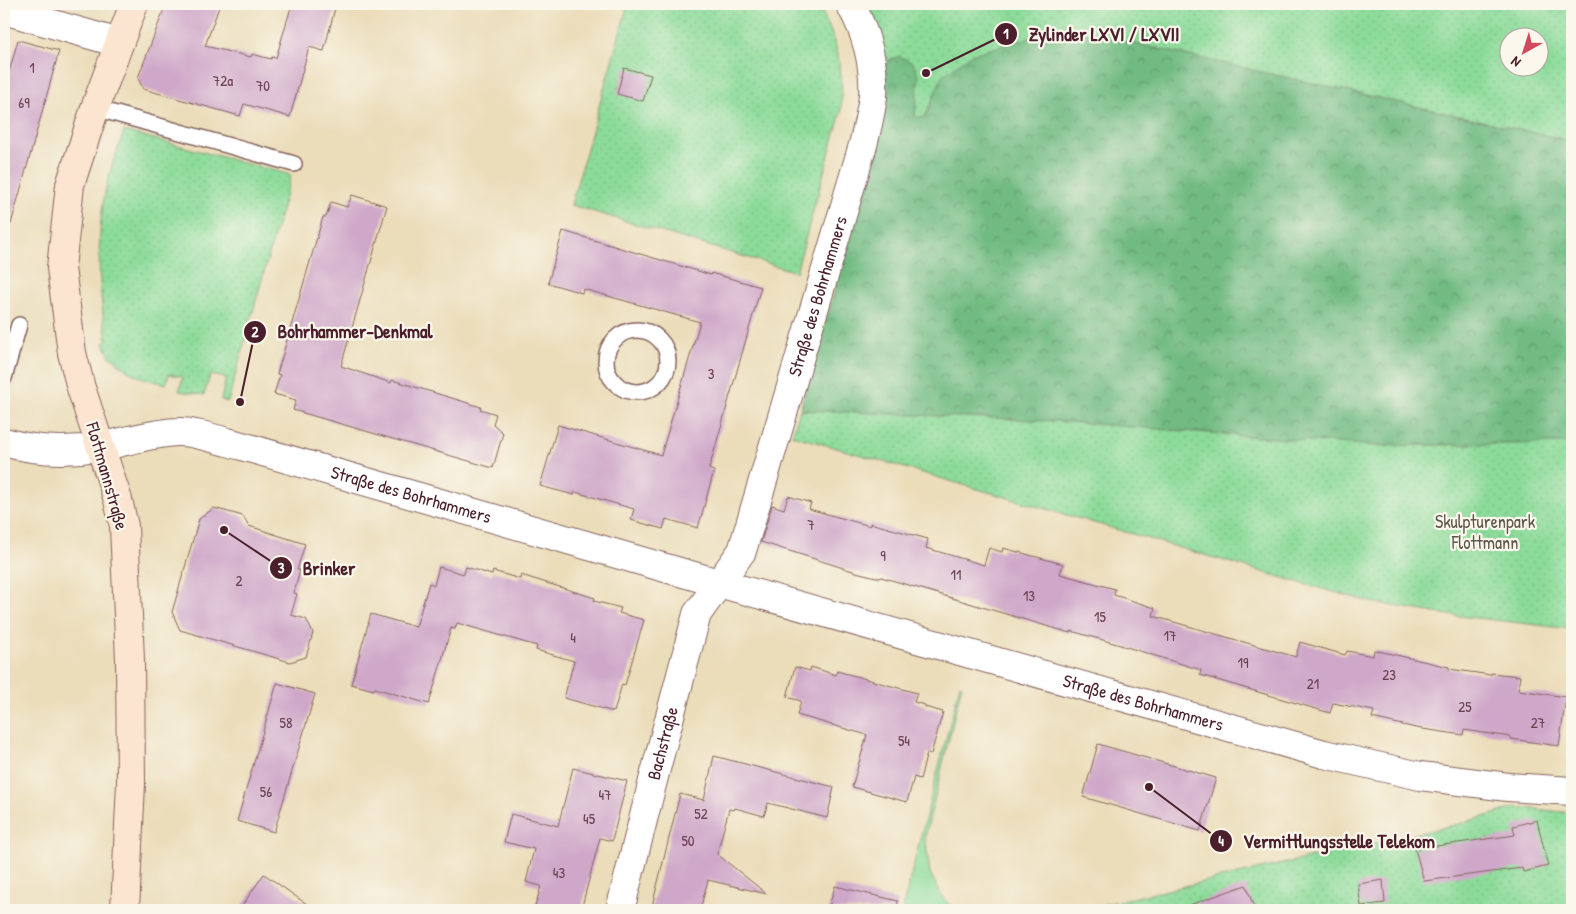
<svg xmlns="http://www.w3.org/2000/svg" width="1576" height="914" font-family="'Patrick Hand',sans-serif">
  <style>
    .grass { fill: #8cdb9a; stroke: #6b7d62 }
    .forest { fill: url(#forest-crowns); stroke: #5e6d56 }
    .park { fill: url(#park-dots); stroke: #6b7d62; fill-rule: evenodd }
    .building { fill: #cfa8c9 }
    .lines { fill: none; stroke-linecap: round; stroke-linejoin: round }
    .lane-casing { stroke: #82625d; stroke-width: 18 }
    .street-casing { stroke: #82625d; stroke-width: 30 }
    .secondary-casing { stroke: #82625d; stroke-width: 30 }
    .lane { stroke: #fff; stroke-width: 15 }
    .street { stroke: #fff; stroke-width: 28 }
    .secondary { stroke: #fce5d0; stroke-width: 28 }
    .labels { text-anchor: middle; stroke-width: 4.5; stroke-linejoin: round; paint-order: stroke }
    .number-label { font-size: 15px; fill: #6b4152 }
    .street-label { font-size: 18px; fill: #4a1f2b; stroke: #fbf7ec }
    .park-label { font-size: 18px; fill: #5e574c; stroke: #fbf7ec }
    .leader { fill: none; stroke: #4a1f2b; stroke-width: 2 }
    .callout-dot { fill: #4a1f2b; stroke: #fbf7ec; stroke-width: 2 }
    .mark-label { font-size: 15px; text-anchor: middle; font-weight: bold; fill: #fff }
    .callout-label { font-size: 19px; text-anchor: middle; font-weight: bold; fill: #4a1f2b; stroke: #fbf7ec; stroke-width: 4.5; stroke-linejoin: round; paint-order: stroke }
  </style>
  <defs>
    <pattern id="forest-crowns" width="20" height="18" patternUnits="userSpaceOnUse" patternTransform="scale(1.25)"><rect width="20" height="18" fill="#71bb82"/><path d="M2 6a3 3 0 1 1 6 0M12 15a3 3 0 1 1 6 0" fill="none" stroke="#5f976b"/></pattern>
    <pattern id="park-dots" width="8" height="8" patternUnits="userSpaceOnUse" patternTransform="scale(1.25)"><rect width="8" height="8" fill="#8cdb9a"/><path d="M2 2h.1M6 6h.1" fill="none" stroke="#7abc85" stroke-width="1.8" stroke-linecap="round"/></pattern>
  </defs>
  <rect width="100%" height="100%" fill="#fbf7ec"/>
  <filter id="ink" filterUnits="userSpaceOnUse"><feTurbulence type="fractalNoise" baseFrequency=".02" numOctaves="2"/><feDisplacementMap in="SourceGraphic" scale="10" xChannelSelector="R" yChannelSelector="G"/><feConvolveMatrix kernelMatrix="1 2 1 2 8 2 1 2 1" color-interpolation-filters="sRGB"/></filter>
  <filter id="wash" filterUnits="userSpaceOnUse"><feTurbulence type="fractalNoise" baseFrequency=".0096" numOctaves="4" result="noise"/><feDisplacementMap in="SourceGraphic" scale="20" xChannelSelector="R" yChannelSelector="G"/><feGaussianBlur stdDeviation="1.12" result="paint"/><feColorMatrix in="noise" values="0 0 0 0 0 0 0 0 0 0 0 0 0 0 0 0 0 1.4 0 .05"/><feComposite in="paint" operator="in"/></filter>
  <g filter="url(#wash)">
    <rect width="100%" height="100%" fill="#ebddba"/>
    <path class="grass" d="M960 684 962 685 925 837 930 873 942 897 955 910H902Z"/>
    <path class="forest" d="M1065 28 1572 141V443L1374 446 1055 421 800 410 882 126 884 67 890 59 899 56 913 63 919 76 915 116 925 117 942 76 972 54Z"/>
    <path class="park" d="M628 4H817C838 37 844 73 841 112L796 272 571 205Z
      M866 4H1572V141L1065 28 972 54 942 76 925 117H915L919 76 913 63 899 56 890 59 884 67 873 22ZM1508 38H1538V68H1508Z
      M124 131 291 175 228 402 221 400 226 378 210 375 204 395 179 391 183 377 169 374 166 384C144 379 127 375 113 357H110L104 343 107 341C98 287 95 233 108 179 112 163 119 147 124 131Z
      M800 410 1055 421 1374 446 1572 443V629L1441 614 1371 602 1304 584 792 435Z
      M1517 807 1572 813V910H1101V905L1459 824Z"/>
    <g id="blocks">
      <path class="building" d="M166 4H220L205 46 251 57 252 54 271 59 272 57 276 58 292 4H336L324 51 309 47 290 117 244 104 240 116 143 89 138 78Z
        M18 40 59 51 11 224 4 223V90Z
        M624 68 651 75 643 101 617 94Z
        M352 195 387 206 341 366 391 383 392 380 455 399 481 407 480 409 496 414 493 424 503 433 493 468 293 410 296 400 274 394 280 375 277 374 323 217H326L331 202 347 207Z
        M563 231 711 275V273L761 287 709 469 714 471 698 528 666 519 663 529 631 520 634 509 575 492 574 495 540 486 558 425 661 455 700 322 583 289 582 293 548 283Z
        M788 496 811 503 809 509 870 526V523L928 539 926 548 984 565 989 548 1002 552 1003 548 1063 564 1060 574 1115 589 1114 595 1155 608 1153 616 1296 657 1300 642 1345 655 1347 651 1373 656 1374 650 1449 667V669L1491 675V673L1520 676 1518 690 1566 697 1559 746 1511 739V737L1464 730 1463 735 1416 728 1372 718 1374 711 1333 703 1330 713 1200 675 1201 670 1117 644 1071 631 1070 633 881 577 880 578 856 572 761 542 772 505 784 509Z
        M214 508 243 516 249 526 305 544 297 570H300L294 593 297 594 291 615 306 619 313 633 306 657 290 662 180 630 172 612 199 519Z
        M439 567 464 574 466 567 492 575 493 571 520 579 521 575 595 598 594 601 621 608 619 613 644 620 625 685 622 684 614 712 564 698 574 661 536 650 537 646 457 623 455 629 451 628 429 704 375 688 374 690 351 684 371 614 416 627 429 583 434 585Z
        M795 667 810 671 811 667 836 675 837 671 917 693 914 702 925 705V707L943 712 931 754 927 753 920 779 914 777 907 802 852 787 867 735 797 715 801 701 787 697Z
        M277 683 315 694 274 832 237 821Z
        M1098 744 1216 778 1200 831 1083 797Z
        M714 756 834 787 827 818 768 803 764 816 735 808 734 810 729 809 717 854 767 894 708 880 700 910H651L680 794 704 800Z
        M573 768 627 781 612 841 600 838 581 910H534L541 886 526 882 534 849 504 842 511 814 558 826Z
        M1537 820 1548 866 1523 872 1522 868 1424 881 1415 849 1515 835 1513 826Z
        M264 874 315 910H239Z
        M1383 880 1385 903 1361 906 1358 884Z
        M1246 885 1255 910H1185L1184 907Z
        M835 886 898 901 897 910H828Z"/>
    </g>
  </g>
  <g filter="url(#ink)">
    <use href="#blocks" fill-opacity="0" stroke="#82625d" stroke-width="1"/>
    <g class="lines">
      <defs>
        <path id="lane" d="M95 108 294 164
          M606 361a31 31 0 1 1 62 0a31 31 0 1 1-62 0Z
          M4 378 19 325"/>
        <g id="street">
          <path d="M4 10 119 43"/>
          <path id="s1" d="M4 442C35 451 67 452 99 447 126 442 150 433 178 432 193 431 226 442 242 446L662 567 1324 754 1420 776 1508 787 1572 791"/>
          <path id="s2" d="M620 910 656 769 697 614 742 551 863 145C867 129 871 113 873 96 875 65 866 31 850 4"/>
        </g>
        <path id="secondary" d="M125 910 131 783 130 660 124 526 118 500 81 388 72 353 61 268 70 185 95 108 134 4"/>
      </defs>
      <use href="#lane" class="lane-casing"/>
      <use href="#street" class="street-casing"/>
      <use href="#secondary" class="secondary-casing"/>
      <use href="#lane" class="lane"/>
      <use href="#street" class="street"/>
      <use href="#secondary" class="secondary"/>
    </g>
  </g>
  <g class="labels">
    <g class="number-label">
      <text x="32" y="73">1</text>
      <text x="223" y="86">72a</text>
      <text x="263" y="91">70</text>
      <text x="24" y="108">69</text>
      <text x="711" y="379">3</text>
      <text x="811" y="530">7</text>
      <text x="883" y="561">9</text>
      <text x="956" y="580">11</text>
      <text x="239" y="586">2</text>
      <text x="1029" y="601">13</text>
      <text x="1100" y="622">15</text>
      <text x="1170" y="641">17</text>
      <text x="573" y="643">4</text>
      <text x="1243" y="668">19</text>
      <text x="1389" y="680">23</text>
      <text x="1313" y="689">21</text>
      <text x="1465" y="712">25</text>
      <text x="286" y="728">58</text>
      <text x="1538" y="728">27</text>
      <text x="904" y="746">54</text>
      <text x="266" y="797">56</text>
      <text x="605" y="800">47</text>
      <text x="701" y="819">52</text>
      <text x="589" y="824">45</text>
      <text x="688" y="846">50</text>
      <text x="559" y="878">43</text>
    </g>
    <g class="street-label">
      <text dy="6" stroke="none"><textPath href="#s2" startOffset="649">Straße des Bohrhammers</textPath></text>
      <text transform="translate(107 476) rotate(74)" y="6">Flottmannstraße</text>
      <text dy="6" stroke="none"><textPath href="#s1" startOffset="418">Straße des Bohrhammers</textPath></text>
      <text dy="6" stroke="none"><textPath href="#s1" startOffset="1179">Straße des Bohrhammers</textPath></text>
      <text dy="6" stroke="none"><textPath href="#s2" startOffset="172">Bachstraße</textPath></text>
    </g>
    <g class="park-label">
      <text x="1485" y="528">Skulpturenpark<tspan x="1485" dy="21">Flottmann</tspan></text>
    </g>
  </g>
  <path class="leader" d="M926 73L1006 34M240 402L255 332M224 530L281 568M1149 787L1221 841"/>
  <g class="callout-dot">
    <circle cx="926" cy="73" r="5"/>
    <circle cx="240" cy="402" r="5"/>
    <circle cx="224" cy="530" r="5"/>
    <circle cx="1149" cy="787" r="5"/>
    <circle cx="1006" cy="34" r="12"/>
    <circle cx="255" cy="332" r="12"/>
    <circle cx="281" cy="568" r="12"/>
    <circle cx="1221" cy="841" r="12"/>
  </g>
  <g class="mark-label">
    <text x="1006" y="39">1</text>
    <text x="255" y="337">2</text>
    <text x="281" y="573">3</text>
    <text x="1221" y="846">4</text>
  </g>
  <g class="callout-label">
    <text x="1104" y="41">Zylinder LXVI / LXVII</text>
    <text x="355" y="338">Bohrhammer-Denkmal</text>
    <text x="329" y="575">Brinker</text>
    <text x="1339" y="848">Vermittlungsstelle Telekom</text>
  </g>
  <rect width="1576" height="914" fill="none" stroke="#fbf7ec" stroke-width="20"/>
  <g transform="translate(1524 52) rotate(219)"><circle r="24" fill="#fbf7ec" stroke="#b4a19f"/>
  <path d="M0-4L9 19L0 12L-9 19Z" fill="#d1495b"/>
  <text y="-8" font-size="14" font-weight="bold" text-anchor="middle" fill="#4a1f2b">N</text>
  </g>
</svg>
